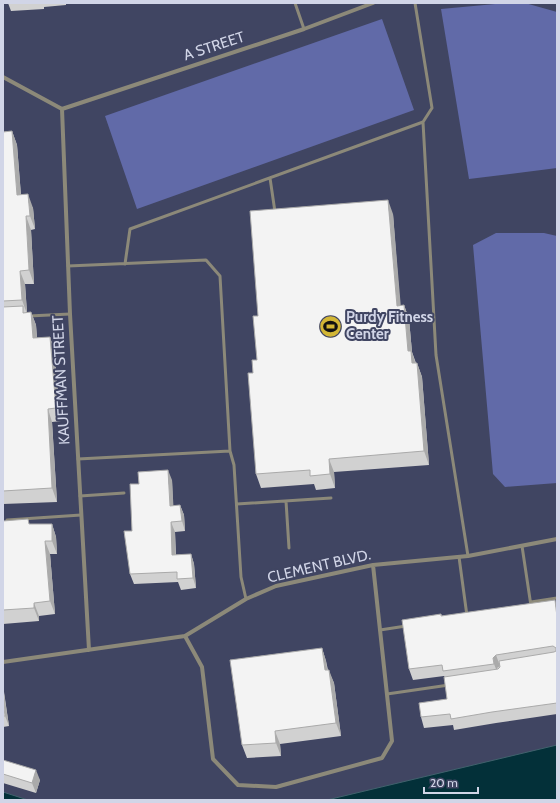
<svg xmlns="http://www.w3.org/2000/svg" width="560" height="803" font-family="Cabin,sans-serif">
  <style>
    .green { fill: #616aa8 }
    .water { fill: #033039; stroke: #41626d }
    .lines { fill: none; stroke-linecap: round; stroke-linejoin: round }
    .service { stroke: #8c8979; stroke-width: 3 }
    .minor { stroke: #8c8979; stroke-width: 4 }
    .wall { fill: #d1d1d1 }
    .shaded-wall { fill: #aaa }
    .building { fill: #f3f3f3; stroke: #aaa }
    .labels { text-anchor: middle; stroke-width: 4; stroke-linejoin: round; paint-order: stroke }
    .street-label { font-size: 15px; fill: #d1d5e7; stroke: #404562 }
    .poi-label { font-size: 15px; font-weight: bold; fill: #d1d5e7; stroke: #404562; text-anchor: start }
  </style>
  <rect width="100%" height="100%" fill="#404562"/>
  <path class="green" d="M506 3H525L557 12V168L469 179 441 9Z
    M382 19 414 110 137 209 105 116Z
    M496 233H544L557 236V483L505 487 493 474 473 245Z"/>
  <path class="water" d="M557 745V800H327Z
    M3 792 28 800H3Z"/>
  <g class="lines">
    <path class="service" d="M295 3 304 29
      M423 122 436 355 468 556
      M270 178 275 212
      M125 264 130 229 423 122 432 108 415 3
      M68 266 206 260 220 276 230 451 234 465 241 577 246 599
      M29 316 70 314
      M78 459 230 451
      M80 496 124 493
      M286 501 289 548
      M237 504 331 498
      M7 520 81 515
      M522 546 531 606
      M459 557 467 616
      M531 602 557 598
      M380 630 406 626
      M387 694 449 685"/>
    <path class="minor" d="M3 77 62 109
      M62 109 70 314 89 650
      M62 109 304 29 373 3
      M185 636 202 667 213 759 238 785 276 787 382 758 392 741 373 565
      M3 662 185 636 246 599 276 586 373 565 468 556 557 539"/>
  </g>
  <path class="wall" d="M8 3H66V5L44 7V9L11 11Z
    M12 131 17 145 21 195 33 208 35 229 31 230 34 284H25L27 312H31L36 325 37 338 50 337 54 350 61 421 52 422 57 502 3 504V132Z
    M393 214 400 306 404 305 409 319 412 352 416 363H417L422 377 429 465 334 472 335 488 316 490 314 484 261 488 256 474 253 373 257 360 258 316Z
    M172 480 173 506 180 505 184 515 185 531 175 532 176 555 191 554 194 564 196 588 181 590 178 582 134 584 130 574 132 531Z
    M3 521 30 524H52L56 537 57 554H50L55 614 39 616V621L3 624Z
    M557 607V714L496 723 454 730 453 725 424 728 421 717 447 699 445 677 444 676 413 680 409 669 441 614 442 616Z
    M322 648 326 661 328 670 334 683 341 736 280 744 281 756 247 758 242 745Z
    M3 685 9 726 3 727Z
    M3 760 40 780 36 793 3 783Z"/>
  <path class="shaded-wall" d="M12 131 17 145 22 209 17 195Z
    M28 194 33 208 35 229 30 216Z
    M388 200 393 214 402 320 397 306Z
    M26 216 31 230 34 284 29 270Z
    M20 271 25 284 27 314 22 300Z
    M404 305 409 319 412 352 416 365 417 377 408 351Z
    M31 312 36 325 38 352 33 338Z
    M50 337 54 350 61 421 56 408Z
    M417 363 422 377 429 465 424 451Z
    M48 409 52 422 57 502 52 488Z
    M329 459 334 472 335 488 330 474Z
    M168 470 172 480 174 516 170 506Z
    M180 505 184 515 185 531 182 521Z
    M171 522 175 532 176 566 172 555Z
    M52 524 56 537 57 554 52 541Z
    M45 541 50 554 55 614 50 601Z
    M191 554 194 564 196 588 193 578Z
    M555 600 557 607V617Z
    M34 603 39 616V621L34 608Z
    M322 648 326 661 329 684 325 670Z
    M496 655 500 666 497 668 498 674 494 664 493 658Z
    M329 670 334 683 341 736 336 723Z
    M3 685V687L9 726 5 716 3 700Z
    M275 731 280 744 281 756 276 743Z
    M36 770 40 780 36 793 32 783Z"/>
  <path class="building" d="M12 131 17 195 28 194 30 216H26L29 270 20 271 22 300 3 301V132Z
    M388 200 397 306 404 305 408 351H411L412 363H417L424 451 329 459 330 474 310 476V470L256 474 248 373H253L252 360H257L253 316H258L250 211Z
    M23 306V313L31 312 33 338 50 337 56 408 48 409 52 488 3 491V307Z
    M168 470 170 506 180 505 182 521 171 522 172 555 191 554 193 578 177 579V572L130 574 124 531H132L130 484H139L138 472Z
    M28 519 29 524H52V541H45L50 601 34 603V608L3 610V521Z
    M555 600 557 617V703L492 712 451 719 450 714 421 717 419 703 447 699 444 677 498 669 500 667 499 661 554 652 556 651V648L553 646 496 655 493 658 494 664 443 671 442 665 409 669 402 620 441 614V616Z
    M322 648 325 670H329L336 723 275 731 276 743 242 745 230 660Z
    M3 700 5 716H3Z
    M3 760 36 770 32 783 3 774Z"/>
  <defs>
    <symbol id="stadium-disc" viewBox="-11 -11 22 22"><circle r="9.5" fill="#d2b635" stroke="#404562"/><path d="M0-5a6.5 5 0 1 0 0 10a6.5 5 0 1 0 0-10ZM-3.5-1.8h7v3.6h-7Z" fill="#111"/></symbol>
  </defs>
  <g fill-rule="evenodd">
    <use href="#stadium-disc" x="318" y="314" width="25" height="25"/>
  </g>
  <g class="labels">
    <g class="street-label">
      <text transform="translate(214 46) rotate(-18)" y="5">A STREET</text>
      <text transform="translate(61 380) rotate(-93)" y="5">KAUFFMAN STREET</text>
      <text transform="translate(319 566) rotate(-13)" y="5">CLEMENT BLVD.</text>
    </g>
    <g class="poi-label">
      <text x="346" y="322">Purdy Fitness<tspan x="346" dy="17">Center</tspan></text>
    </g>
  </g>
  <rect width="560" height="803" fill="none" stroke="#d1d5e7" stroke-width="8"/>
  <path d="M424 787v6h54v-6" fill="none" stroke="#d1d5e7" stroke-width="2"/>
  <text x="430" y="787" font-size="12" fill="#d1d5e7" stroke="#404562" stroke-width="3" paint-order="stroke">20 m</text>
</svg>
